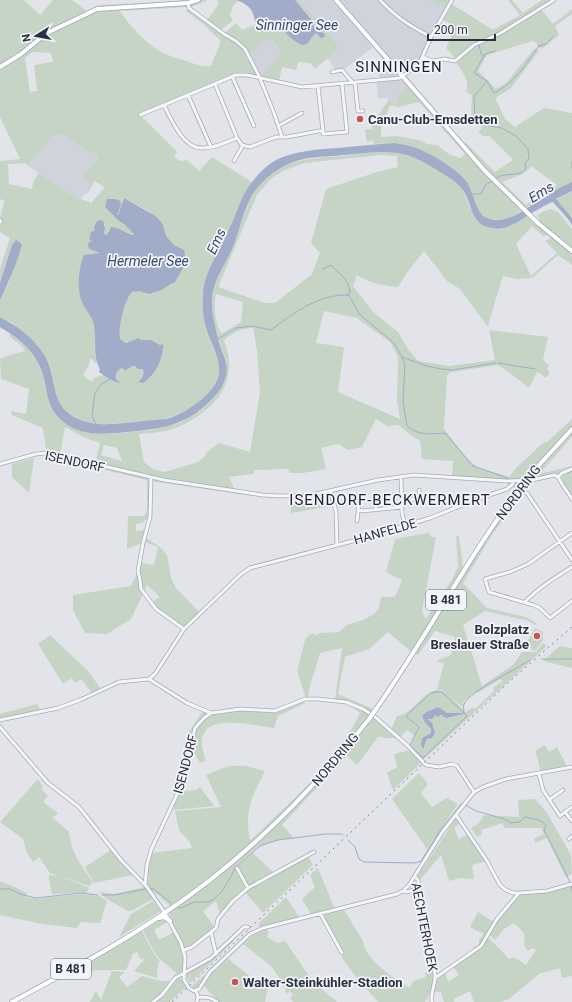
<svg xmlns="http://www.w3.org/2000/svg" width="572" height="1002" font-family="Roboto,sans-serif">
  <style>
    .built { fill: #d1d3dc }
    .green { fill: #c5d4c4; fill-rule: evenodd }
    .water { fill: #a0acc8 }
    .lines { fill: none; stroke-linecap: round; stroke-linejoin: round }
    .stream { stroke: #a0acc8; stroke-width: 1 }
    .minor-casing { stroke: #a8aab4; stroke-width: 4.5 }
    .major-casing { stroke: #a3a7b5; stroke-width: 5.5 }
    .minor { stroke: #f5f6f9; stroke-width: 3 }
    .major { stroke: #fff; stroke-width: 4 }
    .rail { stroke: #7d8193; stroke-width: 1; stroke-dasharray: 2 4; stroke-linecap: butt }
    .major-bridge-casing { stroke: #a3a7b5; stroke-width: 5.5; stroke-linecap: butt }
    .major-bridge { stroke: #fff; stroke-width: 4 }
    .poi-dot { fill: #c75450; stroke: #f2f4f8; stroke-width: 1.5 }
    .labels { text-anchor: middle; stroke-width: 3.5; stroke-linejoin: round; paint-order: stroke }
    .shield { fill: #f2f4f8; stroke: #676b78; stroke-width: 1 }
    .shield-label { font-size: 12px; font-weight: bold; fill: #2c3041 }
    .poi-label { font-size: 13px; font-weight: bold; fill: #2c3041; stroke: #f2f4f8; text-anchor: start }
    .street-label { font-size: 13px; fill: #2c3041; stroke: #f2f4f8 }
    .water-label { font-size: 14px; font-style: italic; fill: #384873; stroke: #f2f4f8 }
    .quarter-label { font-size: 15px; letter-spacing: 1px; fill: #1e2132; stroke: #f2f4f8 }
  </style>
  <rect width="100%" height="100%" fill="#e3e4ea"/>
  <path class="built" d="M299 0H428L446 9 421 60 399 79 407 88 398 103 388 101V98H378L376 80 382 79 374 70 384 61 373 47 346 68 336 71 328 58 340 48Z
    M266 39 272 40 282 53V67L279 80 259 76 248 55 259 48 258 45Z
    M60 134 99 157 82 176 90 182V184L88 190 89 192 82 196V199L74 196 50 181 28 166 31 159 39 154 50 138Z"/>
  <path class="green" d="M0 0H24L40 15 53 0H72L87 11 100 5 176 1 180 0H208L189 8 206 21 219 4 217 0H236L238 1 233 6 230 15 233 20 220 31 224 34 236 23 242 30 257 24 258 29 265 26 268 22H276L281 27 314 23 295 0H299L340 48 315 69 310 63 298 62 296 70 282 67 279 80 261 76 282 53 272 40 268 42 266 39 258 45 259 48 248 55 259 76 243 72 235 73 140 113 142 117 177 152 174 157 180 161 187 160 199 171 212 157 252 182C248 189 243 196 240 203 236 210 234 218 231 226 222 247 205 269 203 292 202 300 203 309 204 316 207 335 223 355 219 375 214 397 187 411 167 418 160 421 151 420 143 421 119 423 91 429 69 414 51 402 57 377 47 360 43 353 17 327 11 322 8 320 3 319 0 317V300L11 278 12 245 0 283V269L10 238 0 232C0 219 0 214 5 201L0 199V161L20 159 0 117ZM188 7 189 8 186 11 204 25 221 41 211 66C202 67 195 64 186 61 176 58 163 54 155 48 141 38 129 25 120 11ZM33 52 51 53 53 62 34 65 37 91 30 92 25 58ZM60 134 99 157 82 176 90 182 88 190 89 192 94 181 103 186 104 188 91 203 74 196 38 173 33 183 32 189 9 184 8 164 25 163 28 166 31 159 39 154 50 138ZM124 199H126L145 209 163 225 166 236 174 245 184 251 171 285C167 286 165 288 162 290 155 293 145 295 139 290L130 293C123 303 118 326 119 339 125 345 132 341 139 338L141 340H151L160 345 163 344 162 355 140 383 144 373 142 369H138L134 366 123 371V368H121L117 372 116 379 121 383 116 382 103 375 94 378 92 382 83 375 89 365 90 358 92 359 95 363 98 362C91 351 98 335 94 323 92 317 88 312 84 306L98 254 100 253 92 250 88 245 92 240 90 239 91 232 105 224 104 234 106 235 110 228 113 227 134 235 135 234 105 207 121 205 117 213 118 215Z
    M428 0H452L450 3 493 30 520 15 508 0H512L523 13 542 0H554L540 8 553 24 572 9V14L555 26 559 35 542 49 537 46V43L533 41 487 55 478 71 496 89 506 83 535 48 539 51 511 88 495 98 505 119 515 127 544 108 572 113V182L546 195 513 216 504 220 487 219 482 216 478 209 471 189 460 175 448 167 394 143 374 144 373 140 367 142 365 130 372 129 371 125 388 101 398 103V94L407 88 399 79 405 74 464 143 465 142 495 172 513 160 489 136H483L478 132 482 128 471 118 472 95 466 92C471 81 461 70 455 61V58L446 48 451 37 453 26 441 18 446 9ZM419 102 465 154 461 158 450 155 437 145 427 144 419 140 396 136 381 137V122L387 113 390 105 398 107ZM531 166 557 185 543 193 526 205 502 182C512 177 523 177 531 166Z
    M388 151 398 153 421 159 445 174 462 189 471 210 491 228C500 228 508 228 515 224 520 221 522 218 527 216L534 224 540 219 537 216 544 211 551 209 559 213 572 229V265L558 255 532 278 517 279 503 276 495 301 488 327 460 289 447 281 424 251 406 274 398 287C385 286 368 283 357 275L353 286 373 312 398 332 408 349 418 361 449 366 495 360 489 330 548 337 543 360 549 365 547 369 550 373 545 378 541 374 537 372 529 388 510 373 498 365 451 372 447 375 444 429 470 462 477 467 509 477 517 467 543 443 547 442 572 419V437L541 472 543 473 572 466V469L562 473 558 477 555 475 532 480 492 535 463 583 487 608 526 617 536 623 535 625 529 621 485 611 463 625 482 686 514 664 522 652H536L543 643 547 646 424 759 411 745 415 736 407 730 401 737 391 730 397 716C413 715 426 685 442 691 448 693 461 708 466 712L472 708 475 709 494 691 493 688 502 681 501 679 477 693 476 692 463 702V707L442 690H437L444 663 438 662V660L449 656 452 653 455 637 435 631 418 655 411 652 388 632 369 649 345 657 338 694 373 709C336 762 291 809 242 851 220 871 194 888 170 906L158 895 151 891 147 885 149 875H148L151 853 192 848 189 841 179 830 175 811 221 807 206 775 229 766H246L265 771C262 778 258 784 255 791 248 806 246 823 250 840L254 837C293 799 336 763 360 713L346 703V701L335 699 342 648 320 653 309 689 308 698H306L297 671 305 640 310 634H315L316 636 320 633 339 632 347 625 363 620 374 614 379 608 381 597H395L402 580 386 572 395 539 429 533 431 537H436L422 611 426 619 451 581 458 567 456 536H459L463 568 466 570 501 516 520 490 508 485 507 482 452 477 453 461 422 459 420 441 415 438 398 425 387 426 376 419 362 447 348 450 338 444 321 448 326 469 303 473H290L288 469 255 470 253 474 229 477 235 491 253 493V496L150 481 148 518 142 523 136 524V531L145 530 142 543 127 549 128 516H144L147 511V480L47 456 43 428 12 415 11 411 26 414 29 389 1 379 0 359 10 355 25 351 21 345 10 337V333L27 347 37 361 43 376 47 393 63 420 72 427 81 431 96 434H111L152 430 180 423 190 417 201 410 216 395 226 361 214 325 211 303 214 286 231 250 252 194C277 159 303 159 342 156 357 154 373 152 388 151ZM381 155 397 156 398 167 377 172 326 189 311 243 320 253 312 274 275 303H265L218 287 257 195 271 179 283 171 304 163ZM532 226 543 236 547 235 551 238 545 241 557 253 531 276 516 244ZM216 294 243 302 241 322 221 334C215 321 213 307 216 294ZM324 311 357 318 390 342 398 357 397 401 400 419 338 392 344 347 316 343ZM253 328 257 351 260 392 250 452 219 443 207 452 205 456 198 462 165 472 153 469 144 462 139 434C152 433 166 432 178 427 216 410 240 382 224 340 233 332 240 329 253 328ZM65 427 83 437 100 443 95 464 60 455ZM104 445 117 448 122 461 101 455ZM437 707 447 713H463L464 714 446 718C439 714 434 715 427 719L435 733 432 738 427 739 425 746 422 738 431 733V729L424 721 422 716 426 712Z
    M572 191V218L556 200Z
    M34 458 29 493 12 477V464Z
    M572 471V496C567 489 561 483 562 474Z
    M328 491 332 506 291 513V496H303L305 508 319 505 317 494Z
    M146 538 160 547 167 555 171 578 176 588 199 612 184 628 159 610 152 602 160 597 147 585 131 619 107 634 85 633 73 610V595L131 586 139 570 141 563 154 565 158 547 145 542Z
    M535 628 543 632V640L535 651 525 645Z
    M50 635 88 671 101 689 92 693 81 679 75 683 72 678 63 684 38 644Z
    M560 646 572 648V668L543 661Z
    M304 701 305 703 278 716 274 728C247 724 185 709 206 760L200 763 191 748 194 737 188 733 203 711 211 715 240 711 275 713Z
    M37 704 41 711 0 719V714Z
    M373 717 397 738H384L382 737H378L357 765 347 756 282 825 294 838 278 840 259 846 236 866 247 888 220 915 216 901 203 911 215 928 191 946 184 949 170 916V912C219 877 267 837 308 793 332 769 352 743 373 717Z
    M545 745 549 752 557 747 567 766 545 770H540L538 759 535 751Z
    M411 750 421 763 393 790 387 773 397 767 394 754Z
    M419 773 428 784 421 793 432 807 447 798 458 804 427 849 392 799Z
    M38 779 43 787 41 789 48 796 43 802 58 813 55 816 52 817 69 832C71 854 82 865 93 883L89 886 50 873 39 857 33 862 27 853 23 839 0 822Z
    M200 787 214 806 174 810 173 809 181 789 184 791 195 790Z
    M535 799 547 813 571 855 572 874 566 877 547 838 535 843 534 839 544 834 541 828H504L503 823 481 830 482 834 477 837 471 828 478 824 484 815 519 817 518 800Z
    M456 818 460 823 454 828 459 839 468 834 487 861 472 865 474 879 460 878 449 881 441 855 420 880 417 877Z
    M111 850 120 862 132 875 94 883 85 867Z
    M253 853 274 873 248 888 237 867Z
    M308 856 313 865 263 913 245 892Z
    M318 868 335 909 311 914 302 899 315 887 310 875Z
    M49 875 59 876 87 887 89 888 87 893 52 894 49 880Z
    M0 881 17 888 26 893V897L37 899 80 894 100 896 107 901 100 923 81 922 77 928 42 924 0 915Z
    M572 885V976L562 978 560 968 539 974 509 999 499 1002H474L470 991 454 999V1002H444L441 992H435L433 996 434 998 433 999C431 988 435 979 445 973L448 982 459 975 453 967 478 950 487 937 496 945 509 959 514 957 526 965 536 950 532 948 528 951 525 947 524 933 514 923 504 929 495 940 489 934 498 920 520 893 547 892Z
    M144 887 153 899 131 911H128L107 899 99 892 115 894Z
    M286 897 299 917 260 927 258 924Z
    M153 901 161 911 119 937 131 914Z
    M344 910 363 941C364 959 396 980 410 988L413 981 426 977 425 973 433 971C435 982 431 993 425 1002H378L357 978 342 958 343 953 322 915Z
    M478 912 494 922 481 945 474 949V946H478L480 937 482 938 483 933 477 931 470 927Z
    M160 920H165L167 922 154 930 159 940 174 932C182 949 185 955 182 973L179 975 161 960 155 953 143 931Z
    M267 929 269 933 267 937 277 943 285 941 314 983 337 1002H293L290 998 293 995 290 991 287 994 285 991 286 987 271 966 243 944 255 934Z
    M142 931 154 954 160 961 158 963 157 978 134 971 144 960 143 958 141 960 137 952 133 954 126 970H96L77 973 74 969Z
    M233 939 234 941 190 983 185 974 212 958Z
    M228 959 255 980 269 983 265 1002H219L204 986H200L195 989 192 986 203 976 206 979Z
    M112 971 125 972 119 977 127 987 142 976 161 981H171L161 995 151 1002H90L96 991 101 1000Z
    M180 977 186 987 170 1002H155L177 978Z"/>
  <path class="water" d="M236 0H295L314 23 315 31 324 33 325 36 322 38H320L319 35 315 33 307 44 302 45C290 40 285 31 276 22H268L265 26 264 30 262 32C249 20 261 9 236 0Z
    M394 143C399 144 405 145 410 146 426 150 460 170 468 184 474 194 475 207 482 215 487 220 498 221 505 219 520 215 532 204 545 196 553 191 563 186 572 182V191L556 199 572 218V225L568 219 553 202 550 203C541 208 532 212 524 218 515 224 506 230 493 228 469 226 473 201 461 188 454 180 445 175 437 170 400 146 384 152 343 155 329 157 314 156 300 160 284 164 269 174 258 187 245 201 240 231 232 249 227 261 219 272 215 284 213 290 211 298 212 305 212 317 216 330 219 342 222 353 229 364 226 375 224 387 216 395 208 403 183 427 159 429 126 432 108 434 88 436 71 427 40 408 52 388 37 361 29 346 15 336 0 327V317C19 327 35 339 46 358 58 381 49 406 78 419 98 428 122 423 143 421 150 420 159 420 166 419 184 414 216 394 219 374 221 357 210 342 206 327 203 317 202 305 203 294 203 275 219 251 227 234 236 216 240 196 253 181 260 172 268 164 278 159 296 151 319 149 339 148 357 146 376 144 394 143Z
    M107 199H116L120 201 121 205 117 215H118L124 199H126L157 217 163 225 166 236 174 245 184 250 186 263 175 282 166 287 162 290 149 294 139 291 132 292C124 300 118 328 120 339L126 343 139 338 141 340H151L160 345 163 344C164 358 155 375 143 383L138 382C142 379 146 373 142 369H138L135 366H133L124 371 123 368C118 368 115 375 116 379L121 383C113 382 105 376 99 372L100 370C92 353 97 341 94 325 93 318 87 312 84 306 76 292 78 270 84 255L100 253 89 249 88 245 89 242 92 241 89 239 91 232 95 230 94 228 96 222 100 220 103 221 105 228 104 234 106 235 109 231 111 227C117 227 126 233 133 235L134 234 124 224 119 221 105 207Z
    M16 240 22 244C17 264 9 281 0 300V283L12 245Z
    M438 707 447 713H463L464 714 446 718 441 715 437 717 436 715 432 719H427L432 723 435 733 432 738 427 739 423 749 421 744 422 738 431 733V729L424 721 422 716 426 712Z"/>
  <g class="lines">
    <path class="stream" d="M479 45 481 54 484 56
      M487 81 474 73 485 54 495 51
      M572 162V168
      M495 179C498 177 501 175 505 175 512 174 523 175 526 168L525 163 529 158 528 149 516 136 502 128 485 125 475 117 474 96 487 81 494 93C517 81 524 66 539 46L546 44 553 37
      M473 194H481L486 184 493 181
      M323 269 331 265C341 276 348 277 350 293L347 295
      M218 339 236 328 252 326 271 330C293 313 319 294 349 295L359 314 394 343 402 357 427 366 441 369 453 370 495 363
      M402 357 405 365 403 401 407 426C418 436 432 434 445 433L473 466 508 478
      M498 363 535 369
      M96 424 92 416 95 393 101 384 109 380
      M541 659H572
      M437 692H442L467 716 423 758 410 745 419 727 406 716 431 693Z
      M464 713C464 710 463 707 464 704 471 690 516 670 530 660
      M348 840 355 847 359 859 364 862 415 863 421 861 439 832 462 803 476 811 504 819 511 823 519 822 525 817C533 819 539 818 546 825L544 830 570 882 572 890
      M149 888 154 889 171 903
      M0 889H10L20 894 36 898 81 893 98 895
      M102 895H114L146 889
      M179 908H181L194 902H208L213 900 223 890 236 867 260 846 278 840 325 834H342L343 835"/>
    <defs>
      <path id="minor" d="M380 0C397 18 410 26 431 37
        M188 3 189 8 224 34 236 41 245 49 259 76 274 113 282 137
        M423 57 433 61 445 59 455 61 474 45 499 34 554 0
        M332 72 342 70 353 83
        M232 76 254 126
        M355 83 358 111H363
        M215 84 237 138 242 145 250 147 276 137H287L319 131H323V134L347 132 342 84
        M318 86 323 131
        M188 95 211 147
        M164 105C171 119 183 148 201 148 213 149 226 142 237 138
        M140 115 236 75H247L302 87 400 78 416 66 421 60 431 37 452 0
        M278 126 302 113
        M234 161 243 145
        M0 220 1 222
        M0 464 36 454 46 453 164 480 262 495 280 496 311 495 378 480 414 475 507 481 532 480 555 475 558 477
        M401 477 402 513 405 526
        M558 477 562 484 572 499
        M558 477 562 473 572 469
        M151 478 150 517 143 543 138 571 140 580 141 589 156 609 184 629
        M419 490 420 499
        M330 491 336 511 337 545
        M527 493 572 560
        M375 497 376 509
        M402 501 436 496
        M358 510 362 511 402 507
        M357 521 359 503
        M572 533 528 564 510 572 485 579 489 592 533 605 540 608 550 618 572 601
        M525 602C538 588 556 577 572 567
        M149 679 187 703 211 713
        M0 720 58 708 80 700 119 682 149 679 155 674 184 629 240 575 250 568 364 538 430 518 480 498 507 489 513 484V481
        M0 727 48 783 79 807 121 860 147 887 165 913 181 943 185 957 184 980 189 988 194 991 199 989 210 972 250 934 263 928 397 894 403 891 409 885 443 831 474 792 483 787 506 779 572 767
        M539 774 543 790 560 816 565 812 572 821
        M549 800 563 790
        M565 812 572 807
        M456 815 487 861 500 885 506 890 513 893H518
        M569 839 572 836
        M237 868 248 888
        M415 877 418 880 423 925 435 974C436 985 430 991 432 1002
        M145 885 147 865 151 850 181 786 195 728 204 718 211 713 241 709 275 711 305 699H318L346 702 363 709 374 716 407 745 426 765 439 767 452 764 457 766 474 792
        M403 891 406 892 419 889
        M320 913 342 953
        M211 932 216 954
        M184 950 192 947 216 928 218 919 232 902 248 888 314 852
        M435 978 481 946 497 919 519 893 547 891 572 884
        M196 991 198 997 197 1002
        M198 997C206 997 211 997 217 1002
        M153 1002 162 995 175 978 211 958 244 927H248"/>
      <path id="major" d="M336 0 485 171 539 224 572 251
        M0 67 21 54 47 33 97 9 188 3 198 0
        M529 476 572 429
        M374 712C425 640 466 560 519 489
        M159 918 164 917 170 921
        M12 1002C63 974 115 947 163 914 243 861 310 794 369 719"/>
    </defs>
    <use href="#minor" class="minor-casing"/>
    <use href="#major" class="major-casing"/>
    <use href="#minor" class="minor"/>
    <use href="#major" class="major"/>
    <path class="rail" d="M172 1002 510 681 572 627"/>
    <defs>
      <path id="major-bridge" d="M519 489 529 476
        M369 719 374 712"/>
    </defs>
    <use href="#major-bridge" class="major-bridge-casing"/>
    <use href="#major-bridge" class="major-bridge"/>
  </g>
  <g class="poi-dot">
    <circle cx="360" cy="119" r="4"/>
    <circle cx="537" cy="636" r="4"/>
    <circle cx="235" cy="982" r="4"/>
  </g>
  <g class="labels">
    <g class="shield">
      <rect x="426" y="590" width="40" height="20" rx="3"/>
      <rect x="51" y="959" width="40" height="20" rx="3"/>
    </g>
    <g class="shield-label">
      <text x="446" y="604">B 481</text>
      <text x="71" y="973">B 481</text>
    </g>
    <g class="poi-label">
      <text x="368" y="124">Canu-Club-Emsdetten</text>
      <text x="529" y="634" text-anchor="end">Bolzplatz<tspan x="529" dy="15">Breslauer Straße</tspan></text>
      <text x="243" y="987">Walter-Steinkühler-Stadion</text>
    </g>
    <g class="street-label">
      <text transform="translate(75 461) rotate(12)" y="5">ISENDORF</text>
      <text transform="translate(518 492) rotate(-53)" y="5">NORDRING</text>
      <text transform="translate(385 531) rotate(-16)" y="5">HANFELDE</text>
      <text transform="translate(335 759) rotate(-50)" y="5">NORDRING</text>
      <text transform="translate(185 764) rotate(-75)" y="5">ISENDORF</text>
      <text transform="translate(425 927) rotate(79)" y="5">AECHTERHOEK</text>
    </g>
    <g class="water-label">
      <text x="297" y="30">Sinninger See</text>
      <text transform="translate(541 192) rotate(-31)" y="5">Ems</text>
      <text transform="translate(216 241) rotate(-65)" y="5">Ems</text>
      <text x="148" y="266">Hermeler See</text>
    </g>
    <g class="quarter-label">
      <text x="399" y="72">SINNINGEN</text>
      <text x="390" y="505">ISENDORF-BECKWERMERT</text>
    </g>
  </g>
  <g transform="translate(36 36) rotate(259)" stroke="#f2f4f8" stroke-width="3" paint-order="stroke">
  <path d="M0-3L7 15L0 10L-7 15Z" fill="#2c3041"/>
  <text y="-6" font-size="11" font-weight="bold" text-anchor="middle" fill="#2c3041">N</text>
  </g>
  <path d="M428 34v6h67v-6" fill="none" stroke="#2c3041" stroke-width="2"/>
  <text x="434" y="34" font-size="12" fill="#2c3041" stroke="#f2f4f8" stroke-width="3" paint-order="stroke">200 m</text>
</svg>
